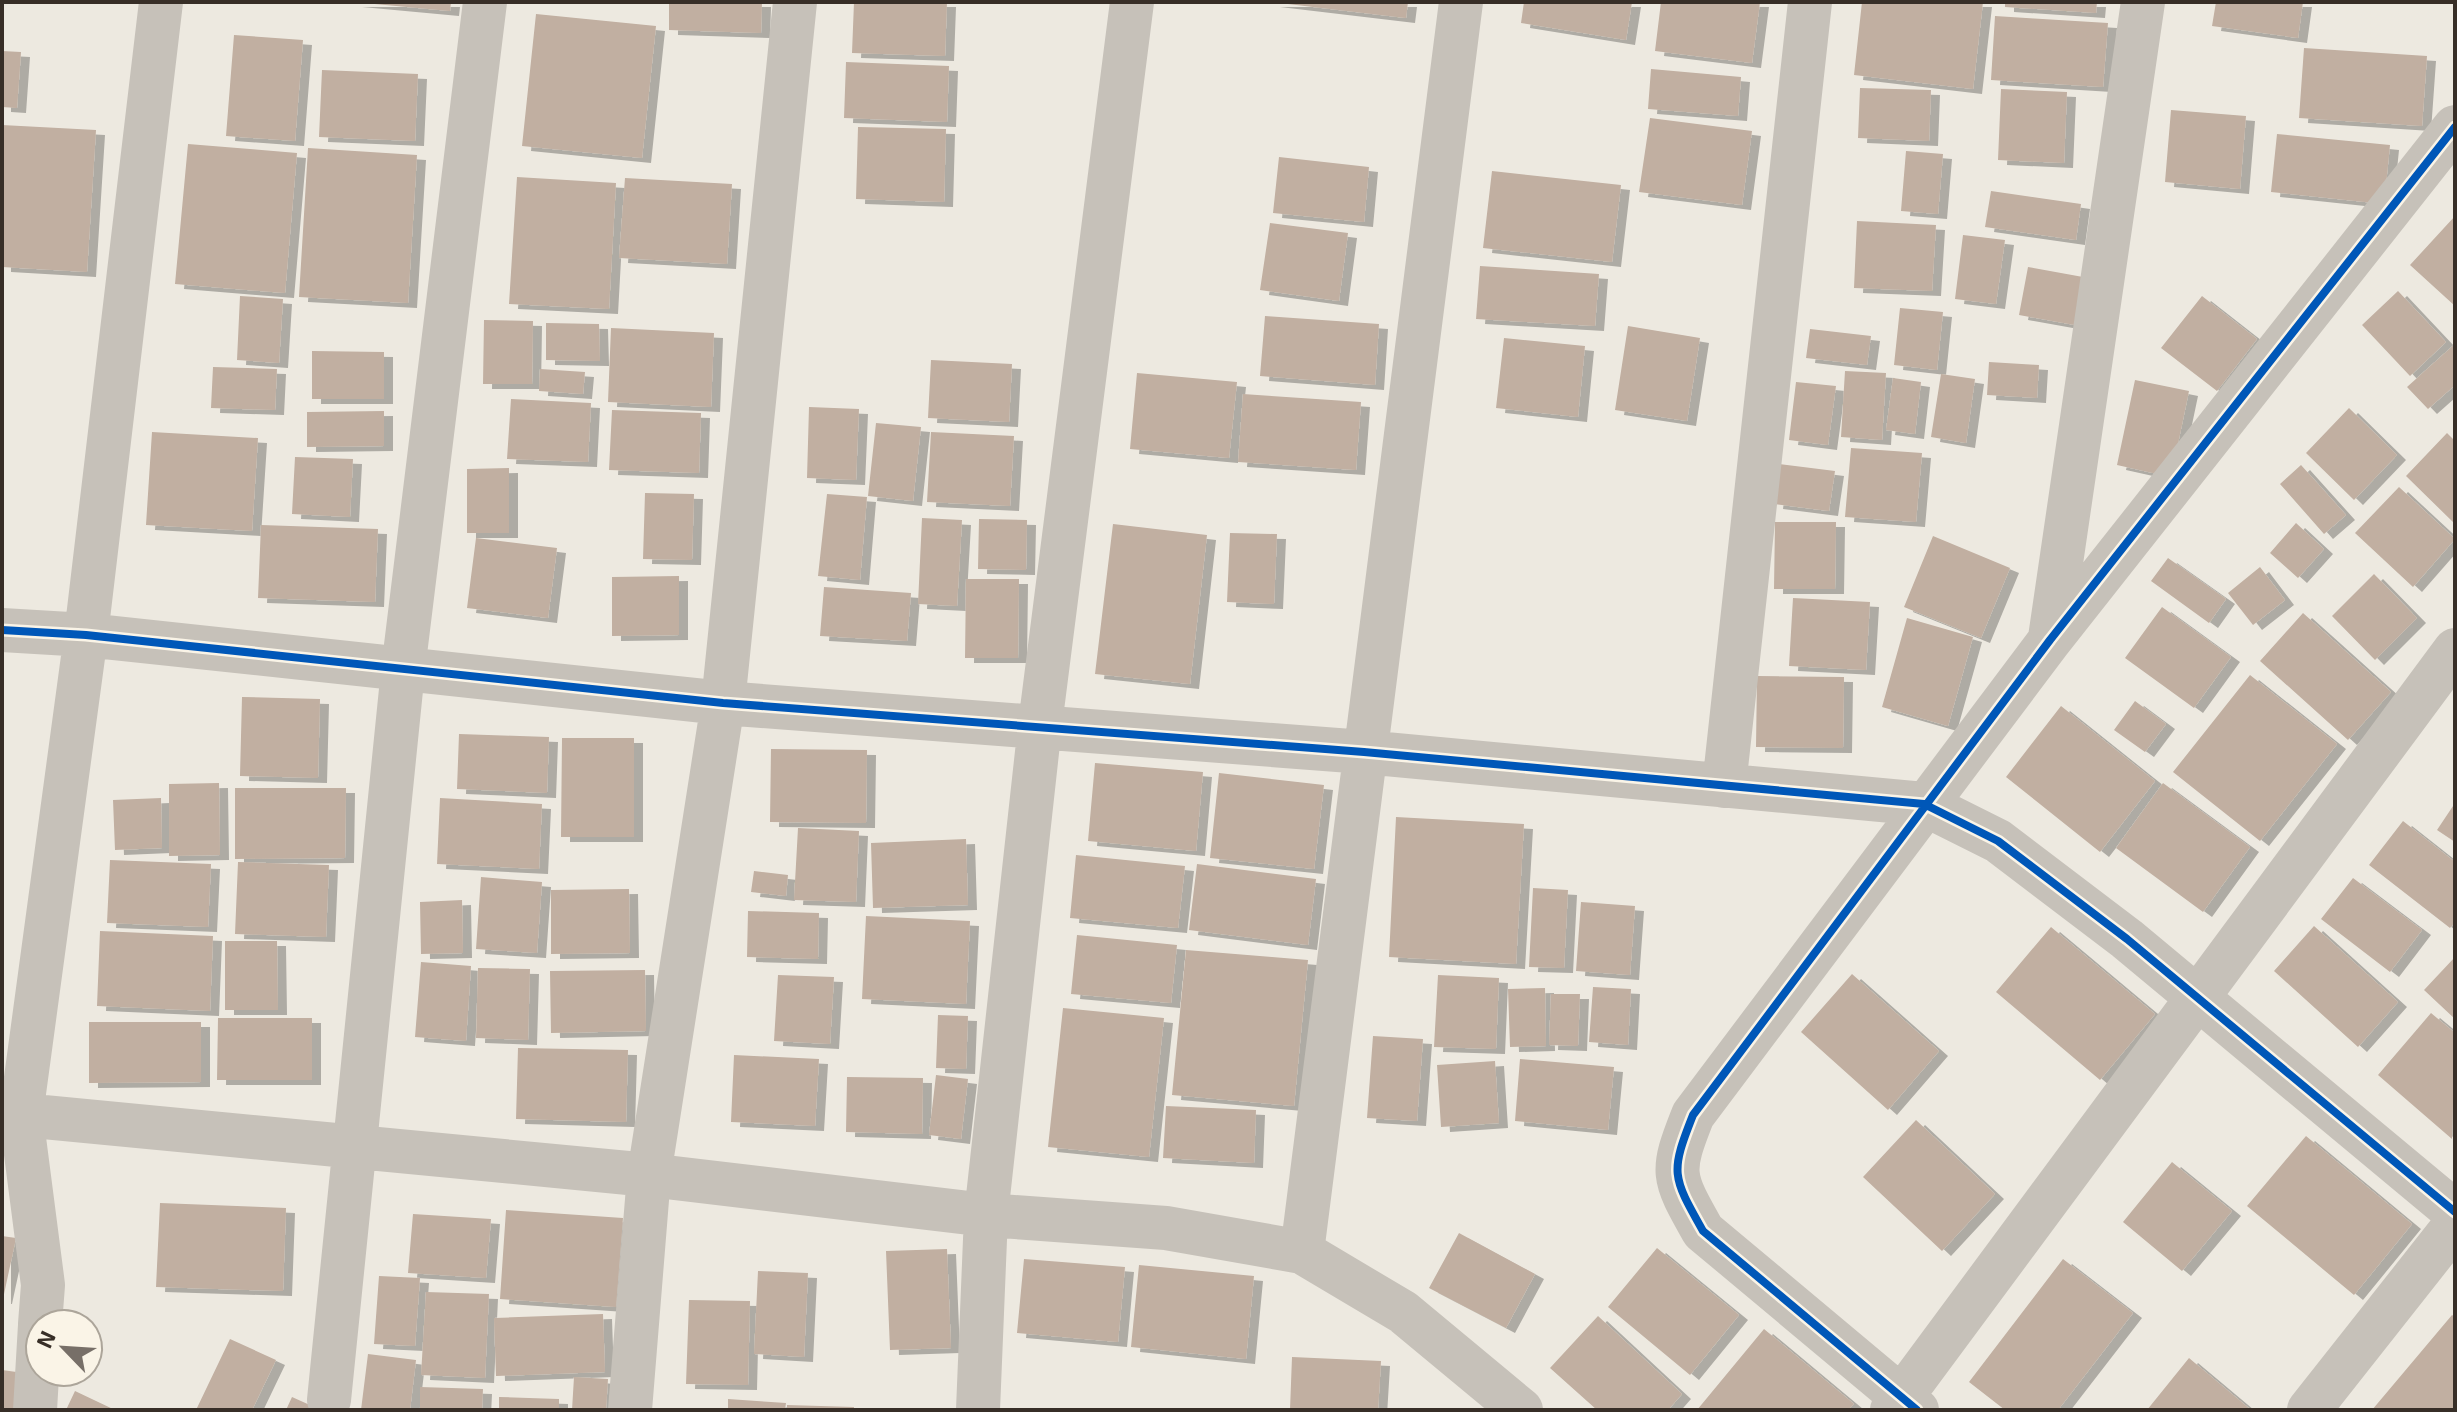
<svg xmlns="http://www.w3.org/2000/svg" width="2457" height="1412" font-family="'Exo 2',sans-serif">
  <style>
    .building { fill: #c1afa1; filter: url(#shadow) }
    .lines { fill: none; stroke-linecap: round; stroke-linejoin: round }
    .minor { stroke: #c6c1b9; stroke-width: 44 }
    .cycleway-casing { stroke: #faf4e7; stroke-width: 13 }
    .cycleway { stroke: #0057b8; stroke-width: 8 }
  </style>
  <defs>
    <filter id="shadow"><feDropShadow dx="9" dy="5" stdDeviation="0" flood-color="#0004"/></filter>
  </defs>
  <rect width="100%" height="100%" fill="#ede9e0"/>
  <path class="building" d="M353 2H451L450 11Z
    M669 2H762L761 33 669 30Z
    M854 2H947L945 56 852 53Z
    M1271 2H1408L1406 18Z
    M1524 2H1632L1626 40 1521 23Z
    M1661 2H1760L1752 63 1655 51Z
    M1862 2H1983L1973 89 1854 75Z
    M2005 2H2097L2096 13 2005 7Z
    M2216 2H2303L2298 38 2212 26Z
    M536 14 656 26 642 158 522 146Z
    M1995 16 2108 23 2103 87 1991 80Z
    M234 35 303 40 295 141 226 136Z
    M2304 48 2427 56 2422 126 2299 118Z
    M2 51 21 52 17 108 2 107Z
    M846 62 949 66 947 122 844 118Z
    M1651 69 1741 77 1738 116 1648 109Z
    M322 70 418 74 415 141 319 137Z
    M1860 88 1931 90 1929 141 1858 138Z
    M2001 89 2067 92 2064 163 1998 160Z
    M2171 110 2246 116 2240 189 2165 182Z
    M1650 118 1752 131 1742 205 1639 192Z
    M2 125 96 130 87 272 2 267Z
    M858 127 946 129 944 202 856 199Z
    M2277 134 2390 145 2384 204 2271 192Z
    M188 144 297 153 285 293 175 284Z
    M308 148 417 155 408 303 299 297Z
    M1906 151 1943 154 1938 214 1901 211Z
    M1279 157 1369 167 1364 222 1273 213Z
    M1492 171 1621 185 1612 262 1483 248Z
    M517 177 616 183 609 309 509 304Z
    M625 178 732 184 727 264 619 258Z
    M1991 191 2081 204 2076 240 1985 227Z
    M2455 216V306L2410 265Z
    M1857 221 1936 225 1932 291 1854 288Z
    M1270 223 1348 233 1339 301 1260 290Z
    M1963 235 2005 240 1996 304 1955 299Z
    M1480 266 1599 274 1595 326 1476 319Z
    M2028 267 2083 277 2075 325 2019 315Z
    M2398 291 2446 342 2410 376 2362 325Z
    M240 296 283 299 279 363 237 360Z
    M2202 296 2257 339 2217 391 2161 348Z
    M1900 308 1943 312 1937 370 1894 365Z
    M1265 316 1379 324 1375 385 1260 376Z
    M484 320 533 321 532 384H483Z
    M546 323 599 324 600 361 546 360Z
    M1628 326 1700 338 1687 421 1615 410Z
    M611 328 714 333 711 407 608 402Z
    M1810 329 1871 336 1867 365 1806 358Z
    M1504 338 1585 346 1578 417 1496 408Z
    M2455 344V385L2428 409 2407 387Z
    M312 351 384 352V399H312Z
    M931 360 1012 364 1009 422 928 418Z
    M1989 362 2039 365 2037 398 1987 395Z
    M213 367 277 369 275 410 211 408Z
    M540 369 585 372 583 394 539 391Z
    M1845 371 1886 373 1882 440 1841 437Z
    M1137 373 1237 382 1229 458 1130 449Z
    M1941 374 1975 379 1966 443 1931 437Z
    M1893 378 1921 382 1915 434 1886 430Z
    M2135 380 2189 391 2171 477 2117 465Z
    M1796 382 1836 386 1828 445 1789 440Z
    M1243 394 1361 402 1356 470 1238 462Z
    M511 399 591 403 588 462 507 459Z
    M809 407 859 409 856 480 807 478Z
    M2349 408 2397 455 2354 500 2306 453Z
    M612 410 701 413 699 473 609 470Z
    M384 411V446L307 447V412Z
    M876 423 921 427 913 501 868 496Z
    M152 432 258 438 252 531 146 525Z
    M931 432 1014 436 1010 506 927 502Z
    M2447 433 2455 441V524L2406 476Z
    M1851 448 1922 453 1916 522 1845 517Z
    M295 457 353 459 350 517 292 514Z
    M1779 464 1835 471 1829 511 1774 504Z
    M2301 465 2346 515 2324 534 2280 484Z
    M509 468V533H467V469Z
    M2399 487 2455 539 2413 587 2355 533Z
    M645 493 694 494 692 560 643 559Z
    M827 494 867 497 860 580 818 576Z
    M922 518 962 520 957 606 918 604Z
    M979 519 1027 520 1026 570 978 569Z
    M1775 522H1836L1835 589H1774Z
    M2296 523 2324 549 2298 578 2270 553Z
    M1113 524 1207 535 1190 684 1095 674Z
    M261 525 378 529 375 602 258 598Z
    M1230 533 1277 534 1274 604 1227 602Z
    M1933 536 2010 568 1981 638 1904 607Z
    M476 538 557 548 548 618 467 608Z
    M2168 558 2226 599 2209 623 2151 581Z
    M2260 567 2285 600 2253 625 2228 593Z
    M2374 574 2417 618 2375 660 2332 616Z
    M679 576V635L612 636V577Z
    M966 579H1019L1018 658H965Z
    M824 587 911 593 907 641 820 636Z
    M1793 598 1870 602 1866 670 1789 666Z
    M2162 607 2231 657 2194 708 2125 658Z
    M2303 613 2391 692 2348 740 2260 661Z
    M1907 618 1973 637 1948 726 1882 707Z
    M2250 675 2337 744 2260 841 2173 772Z
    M1757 676 1844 677 1843 748 1756 747Z
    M242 697 320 699 318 778 240 776Z
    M2135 701 2166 724 2145 752 2114 730Z
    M2061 706 2155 781 2100 852 2006 777Z
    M459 734 549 737 547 793 457 789Z
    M562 738H634V837H561Z
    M771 749 867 750 866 823 770 822Z
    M1095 763 1203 772 1196 851 1088 841Z
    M1219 773 1324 785 1314 869 1210 858Z
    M219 783 220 855 169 856V784Z
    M2163 783 2250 847 2203 912 2116 848Z
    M235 788H346L345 858 235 859Z
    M161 798 162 848 115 850 113 800Z
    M440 798 542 804 539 869 437 864Z
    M2455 803V842L2437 830Z
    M1396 817 1524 824 1516 964 1389 957Z
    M2403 821 2455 862V922L2450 928 2369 865Z
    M798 828 859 831 856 902 794 900Z
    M966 839 968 905 873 908 871 843Z
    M1076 855 1185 866 1178 928 1070 918Z
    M110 860 211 864 208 927 107 923Z
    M238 862 329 865 326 937 235 934Z
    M1197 864 1316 879 1308 945 1189 930Z
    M754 871 788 875 786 896 751 892Z
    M481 877 542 882 537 953 476 949Z
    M2353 878 2422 930 2390 972 2321 919Z
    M1533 888 1568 890 1564 968 1529 967Z
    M629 889 630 953 551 954V890Z
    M462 900 463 953 421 954 420 902Z
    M1581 902 1635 906 1630 975 1576 971Z
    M748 911 819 913 818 959 747 957Z
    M866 916 970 921 966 1004 862 999Z
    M2314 926 2398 1002 2358 1047 2274 971Z
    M2051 927 2155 1014 2100 1080 1996 992Z
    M100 931 213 936 210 1011 97 1006Z
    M1077 935 1177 945 1171 1003 1071 994Z
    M225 941H277L278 1010H225Z
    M1186 950 1308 960 1294 1106 1172 1095Z
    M2455 957V1019L2424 990Z
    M421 962 471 966 466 1041 415 1037Z
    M478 968 530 969 528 1040 476 1038Z
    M645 970 646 1031 551 1033 550 971Z
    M1852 974 1939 1051 1888 1110 1801 1032Z
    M778 975 834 977 830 1044 774 1041Z
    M1438 975 1499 978 1496 1049 1434 1047Z
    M1593 987 1631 989 1628 1045 1589 1042Z
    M1545 988 1546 1046 1510 1047 1508 989Z
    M1551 994H1580L1578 1046 1549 1045Z
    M1063 1008 1164 1018 1149 1157 1048 1147Z
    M2431 1013 2455 1033 2452 1139 2378 1075Z
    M938 1015 968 1016 966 1069 936 1068Z
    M218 1018H312V1080H217Z
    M89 1022H201V1082L89 1083Z
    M1373 1036 1423 1039 1417 1121 1367 1118Z
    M518 1048 628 1050 626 1122 516 1119Z
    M734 1055 819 1059 815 1126 731 1122Z
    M1520 1059 1614 1067 1608 1130 1515 1121Z
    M1495 1061 1499 1123 1441 1127 1437 1065Z
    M936 1075 968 1079 961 1139 929 1135Z
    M847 1077 923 1078 922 1134 846 1132Z
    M1166 1106 1256 1110 1254 1163 1163 1158Z
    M1916 1120 1995 1194 1942 1251 1863 1177Z
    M2306 1136 2412 1224 2354 1295 2247 1206Z
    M2172 1162 2232 1211 2182 1271 2123 1222Z
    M160 1203 286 1208 283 1291 156 1287Z
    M506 1210 623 1218 616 1307 500 1299Z
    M413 1214 491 1219 486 1278 408 1273Z
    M1459 1233 1535 1274 1506 1328 1429 1288Z
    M2 1236 16 1238 3 1299H2Z
    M1657 1248 1739 1315 1690 1375 1608 1307Z
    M947 1249 951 1348 890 1350 886 1251Z
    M1024 1259 1125 1267 1118 1342 1017 1333Z
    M2063 1259 2133 1313 2058 1410H2005L1969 1382Z
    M1139 1265 1254 1276 1246 1359 1131 1347Z
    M758 1271 808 1273 804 1357 754 1354Z
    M379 1276 420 1278 415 1346 374 1344Z
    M426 1292 489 1294 485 1378 421 1375Z
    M689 1300 750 1301 748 1385 686 1384Z
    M603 1314 605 1372 496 1376 494 1318Z
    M2452 1315 2455 1317V1410H2372Z
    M1598 1316 1682 1394 1668 1410H1597L1550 1368Z
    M1764 1329 1854 1404 1848 1410H1697Z
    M230 1339 276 1360 252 1410H196Z
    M368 1354 416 1360 410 1410H361Z
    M1292 1357 1381 1361 1378 1410H1290Z
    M2189 1358 2251 1410H2147Z
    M2 1370 31 1374 25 1410H2Z
    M574 1377 608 1379 606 1410H572Z
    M420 1387 483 1389 482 1410H420Z
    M75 1391 115 1410H66Z
    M292 1397 321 1410H286Z
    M499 1397 559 1399V1410H499Z
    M728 1399 786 1403 785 1410H728Z
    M787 1405 854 1407V1410H787Z"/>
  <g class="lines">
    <path class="minor" d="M2 630 86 635 723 703 1364 752 1924 804 1998 841 2127 939 2455 1212
      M2050 638 2143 2
      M1724 786 1810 2
      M2 1113 649 1175 986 1215 1166 1228 1302 1252 1403 1312 1521 1410
      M1302 1252 1461 2
      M40 1324 43 1285 21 1115 86 635 161 2
      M329 1400 403 670 485 2
      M35 1410 40 1325
      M630 1410 649 1175 723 703 795 2
      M978 1410 986 1215 1040 725 1132 2
      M1892 1410 2455 650
      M1917 1410 1703 1231C1672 1176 1670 1173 1693 1115L2050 640 2455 127
      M2309 1410 2455 1225"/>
    <defs>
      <path id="cycleway" d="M2 630 86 635 723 703 1364 752 1924 804 1998 841 2127 939 2455 1212
        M1917 1410 1703 1231C1672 1176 1670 1173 1693 1115L2050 640 2455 127"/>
    </defs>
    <use href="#cycleway" class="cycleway-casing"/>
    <use href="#cycleway" class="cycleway"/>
  </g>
  <rect width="2457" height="1412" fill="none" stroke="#372e27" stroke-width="8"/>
  <g transform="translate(64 1348) rotate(295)"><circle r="38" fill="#faf4e7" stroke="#aca59a" stroke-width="2"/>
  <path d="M0-6L14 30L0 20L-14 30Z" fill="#776f68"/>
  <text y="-12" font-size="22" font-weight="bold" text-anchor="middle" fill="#372e27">N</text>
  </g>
</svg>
